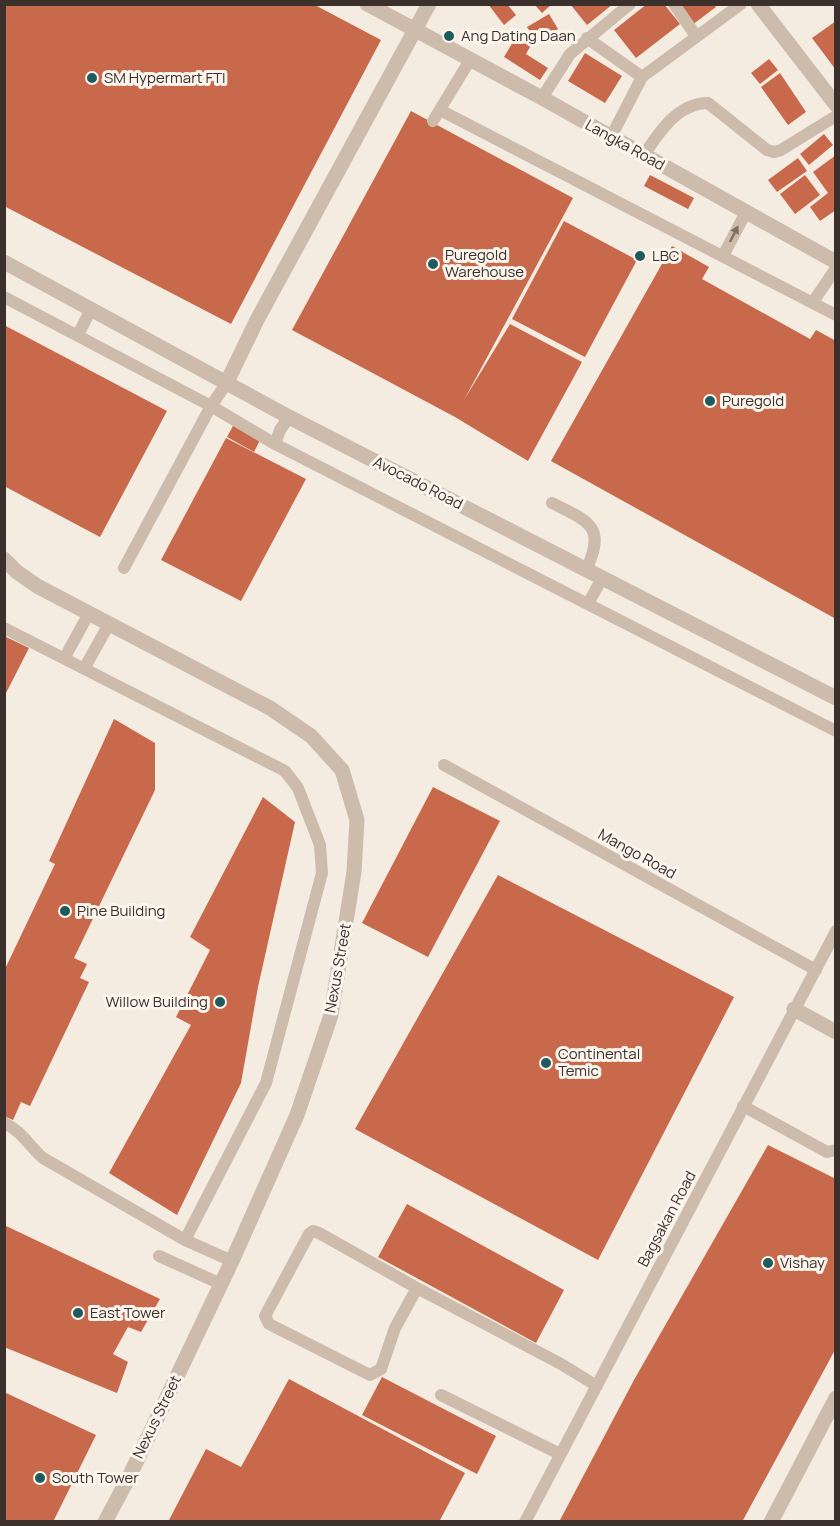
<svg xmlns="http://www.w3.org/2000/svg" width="840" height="1526" font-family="Manrope,sans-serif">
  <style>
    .building { fill: #c8694b }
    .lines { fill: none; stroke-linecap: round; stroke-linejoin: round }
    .service { stroke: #cdbbac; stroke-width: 12 }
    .minor { stroke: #cdbbac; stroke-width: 15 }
    .tertiary { stroke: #cdbbac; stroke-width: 15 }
    .oneway { fill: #7d6f65 }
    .poi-dot { fill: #1f5a5e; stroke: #fbf5ee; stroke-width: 2 }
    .labels { text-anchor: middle; stroke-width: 6; stroke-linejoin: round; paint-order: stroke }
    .poi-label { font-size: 15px; fill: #3b302b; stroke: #fbf5ee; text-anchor: start }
    .street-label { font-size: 15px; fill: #3b302b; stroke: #fbf5ee }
  </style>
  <rect width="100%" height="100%" fill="#f4ebe1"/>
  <path class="building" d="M4 4H313L381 40 231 324 4 206Z
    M488 4H507L516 15 504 25Z
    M534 4H552L542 13Z
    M570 4H613L587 25Z
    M647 4H664L680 24 636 58 614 30Z
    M677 4H713L716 7 692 25Z
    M549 14 558 29 537 42 527 27Z
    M836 21V70L812 38Z
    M519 32 534 40 526 54 548 68 540 80 504 57Z
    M585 53 622 76 605 103 568 81Z
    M769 59 778 70 760 84 751 73Z
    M780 73 806 112 788 125 761 87Z
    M411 111 573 198 464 400 510 324 582 362 528 461 455 417 292 330Z
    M824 134 833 145 809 165 800 154Z
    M836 155V210L820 221 810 207 828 193 813 172Z
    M798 158 807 171 777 192 768 180Z
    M650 175 694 198 688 209 644 186Z
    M805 175 820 195 795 214 780 194Z
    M564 221 637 260 585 357 512 319Z
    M672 246 709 267 702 279 810 339 816 330 836 341V619L551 461Z
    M4 325 167 411 100 537 4 486Z
    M234 424 261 438 254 452 227 437Z
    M226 438 306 479 241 601 161 560Z
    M4 636 29 648 4 697Z
    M114 719 155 743V790L74 958 87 964 80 978 89 982 30 1106 21 1102 13 1120 4 1116V971L55 864 49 861Z
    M433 787 500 821 428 957 362 923Z
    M263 797 295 822 258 987 241 1083 177 1215 109 1173 191 1025 176 1017 210 950 190 937Z
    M498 875 734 997 598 1260 355 1129Z
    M768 1145 834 1178 836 1175V1348L742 1522H559L634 1380Z
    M407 1204 564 1290 536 1343 378 1257Z
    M4 1225 160 1299 141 1332 128 1327 113 1354 128 1362 117 1393 4 1347Z
    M382 1377 496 1436 477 1474 362 1415Z
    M289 1379 465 1473 439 1522H168L206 1449 241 1467Z
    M4 1392 96 1435 53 1522H4Z"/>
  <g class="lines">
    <path class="service" d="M674 4 696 36
      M587 38 642 77
      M542 98 570 54 630 4
      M440 110 836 315
      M433 121 470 60
      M611 137 642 77 741 4
      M644 155C659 132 678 103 708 103L767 150 774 152 781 150 836 116
      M723 256 746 212
      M4 297 211 406 275 444 836 731
      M813 302 836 268
      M78 335 91 309
      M275 444 280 430 289 417
      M552 503C588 521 607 526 586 570
      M124 568 211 406 226 384
      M588 604 602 578
      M4 628 285 771 298 788 320 845 322 873 266 1083 185 1240
      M65 657 89 613
      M85 667 109 624
      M444 765 816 970
      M743 1106 827 1152 836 1150
      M4 1123C22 1131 29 1146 43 1158L185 1240 232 1261
      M159 1256 221 1284
      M417 1288 395 1328 381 1369 370 1375 269 1324 265 1316 309 1234 313 1231 319 1233 417 1288 561 1364 597 1386
      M441 1395 560 1454
      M525 1522 836 931"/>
    <path class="minor" d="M758 4 836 105
      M4 262 289 417 836 698
      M226 384 257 320 429 4
      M4 559 17 572 37 586 270 708 311 736 342 770 357 820 354 872 331 1015 297 1115 232 1261 130 1475 105 1522
      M794 1009 836 1032
      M771 1522 836 1398"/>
    <path class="tertiary" d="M367 4 542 98 836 262"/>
  </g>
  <defs><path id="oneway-solid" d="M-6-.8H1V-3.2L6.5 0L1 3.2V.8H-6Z" transform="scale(1.5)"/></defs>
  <use class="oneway" href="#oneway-solid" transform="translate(734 234) rotate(-63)"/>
  <g class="poi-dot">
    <circle cx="449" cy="36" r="6"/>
    <circle cx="92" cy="78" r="6"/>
    <circle cx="640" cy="256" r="6"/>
    <circle cx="433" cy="264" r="6"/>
    <circle cx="710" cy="401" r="6"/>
    <circle cx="65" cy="911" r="6"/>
    <circle cx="220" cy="1002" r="6"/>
    <circle cx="546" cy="1063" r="6"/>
    <circle cx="768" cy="1263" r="6"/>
    <circle cx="78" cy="1313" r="6"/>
    <circle cx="40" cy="1478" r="6"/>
  </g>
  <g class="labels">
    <g class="poi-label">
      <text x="461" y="41">Ang Dating Daan</text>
      <text x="104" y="83">SM Hypermart FTI</text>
      <text x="445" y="260">Puregold<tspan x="445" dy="17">Warehouse</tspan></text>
      <text x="652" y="261">LBC</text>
      <text x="722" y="406">Puregold</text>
      <text x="77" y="916">Pine Building</text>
      <text x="208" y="1007" text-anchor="end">Willow Building</text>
      <text x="558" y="1059">Continental<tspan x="558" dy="17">Temic</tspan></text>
      <text x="780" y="1268">Vishay</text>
      <text x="90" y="1318">East Tower</text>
      <text x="52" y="1483">South Tower</text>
    </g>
    <g class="street-label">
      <text transform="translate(625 145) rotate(29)" y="5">Langka Road</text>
      <text transform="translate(418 483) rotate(27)" y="5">Avocado Road</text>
      <text transform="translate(637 854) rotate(29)" y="5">Mango Road</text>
      <text transform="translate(338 968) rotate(-80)" y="5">Nexus Street</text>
      <text transform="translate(667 1219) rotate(-62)" y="5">Bagsakan Road</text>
      <text transform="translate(157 1417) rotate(-64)" y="5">Nexus Street</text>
    </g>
  </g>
  <rect width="840" height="1526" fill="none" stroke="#3b302b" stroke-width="12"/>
</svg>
